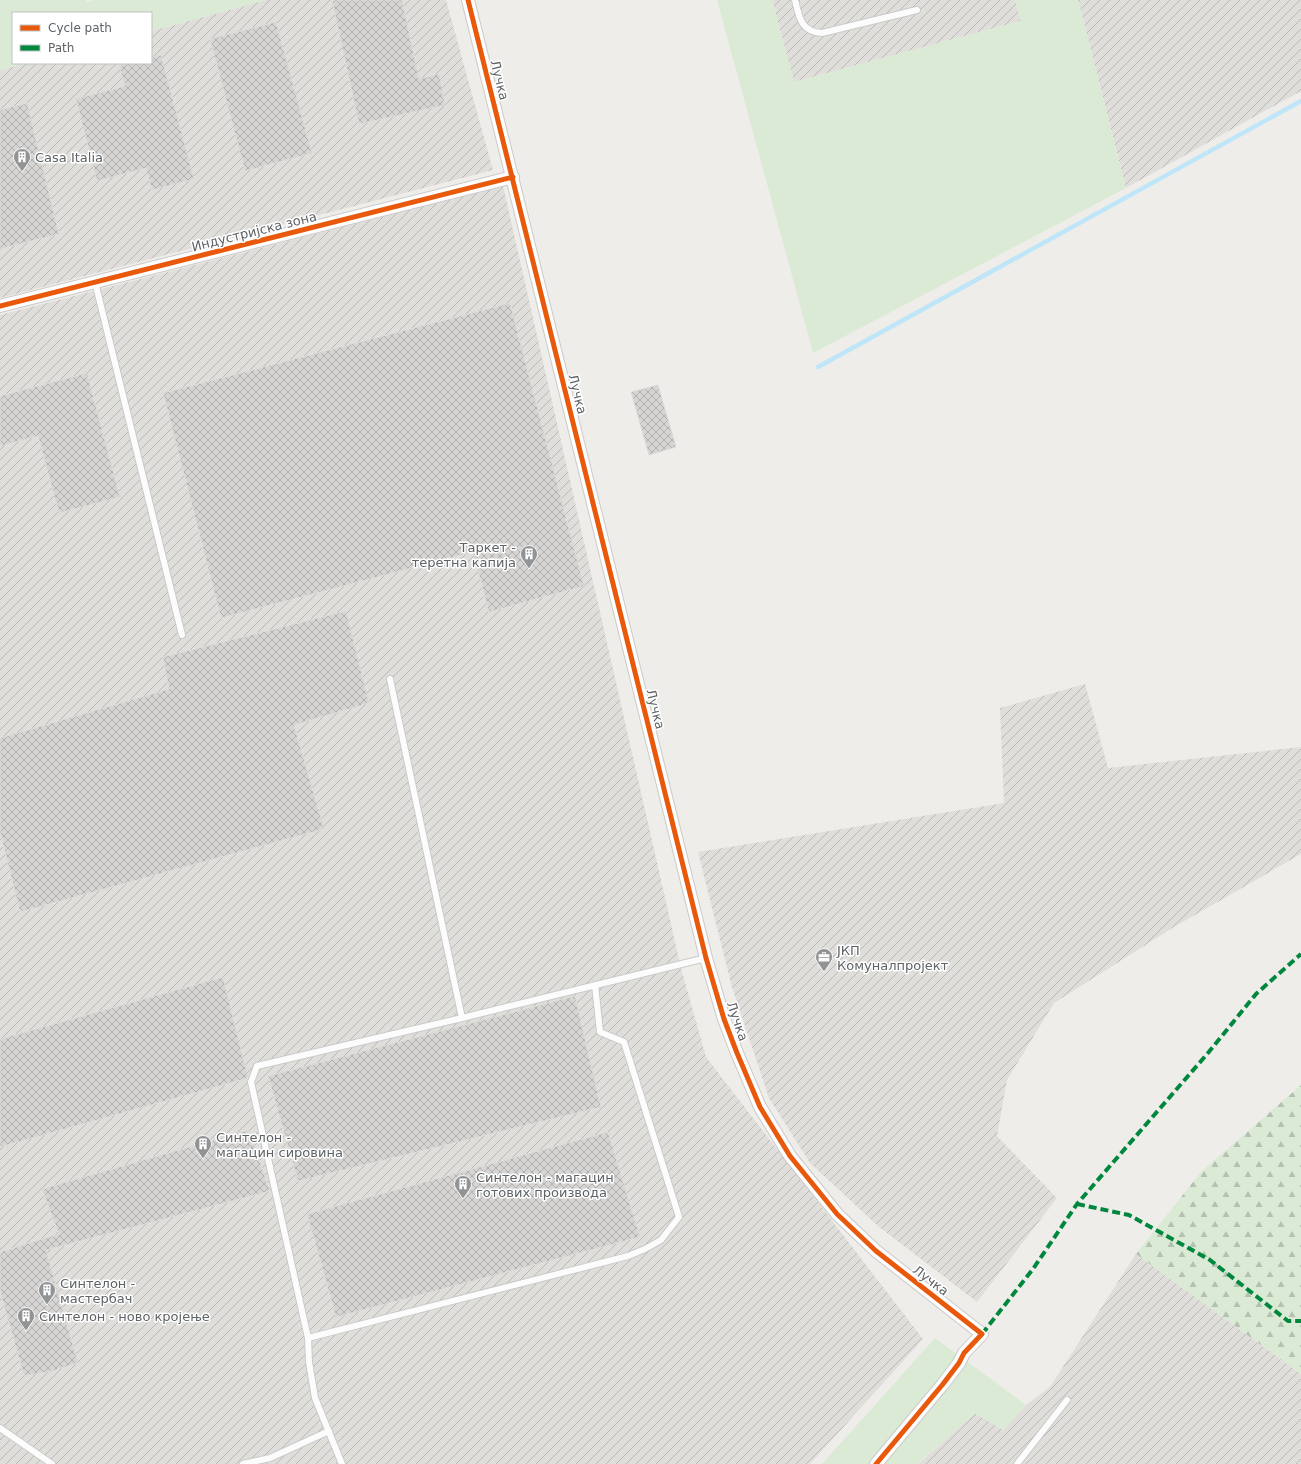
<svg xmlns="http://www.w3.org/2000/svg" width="1301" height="1464" font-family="'DejaVu Sans',sans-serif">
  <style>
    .industrial { fill: url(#industrial-furrows) }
    .green { fill: #daead5 }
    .forest { fill: url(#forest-firs) }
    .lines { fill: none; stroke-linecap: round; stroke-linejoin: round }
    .stream { stroke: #bee6f8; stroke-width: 4.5 }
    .building { fill: url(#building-cross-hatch); stroke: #dedcd8 }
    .lane-casing { stroke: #cacaca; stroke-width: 8 }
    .street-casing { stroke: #cacaca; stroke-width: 14 }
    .lane { stroke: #fdfcfc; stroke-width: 6 }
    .street { stroke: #fdfcfc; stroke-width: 12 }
    .quiet { stroke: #00873e; stroke-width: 4; stroke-dasharray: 8 4; stroke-linecap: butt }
    .cycleway-casing { stroke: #fff; stroke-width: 8 }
    .cycleway { stroke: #e8590c; stroke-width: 5 }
    .labels { text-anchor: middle; stroke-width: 3; stroke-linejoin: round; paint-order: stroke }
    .street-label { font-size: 13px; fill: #5e6367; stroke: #fff }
    .poi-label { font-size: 13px; fill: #5e6367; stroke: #fff; text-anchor: start }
  </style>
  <defs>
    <pattern id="industrial-furrows" width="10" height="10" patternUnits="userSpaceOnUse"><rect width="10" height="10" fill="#e0deda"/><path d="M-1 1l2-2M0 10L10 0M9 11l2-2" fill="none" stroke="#b9b8b5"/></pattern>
    <pattern id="forest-firs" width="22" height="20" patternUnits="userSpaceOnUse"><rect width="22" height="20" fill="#daead5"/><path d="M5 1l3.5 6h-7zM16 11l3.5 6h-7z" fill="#b4c1b1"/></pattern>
    <pattern id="building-cross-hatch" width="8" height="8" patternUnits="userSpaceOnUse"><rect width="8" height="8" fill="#d6d5d3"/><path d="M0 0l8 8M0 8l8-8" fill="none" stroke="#b1b0af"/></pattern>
  </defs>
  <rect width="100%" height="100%" fill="#efede9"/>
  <path class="industrial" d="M266 0H446L493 170 0 298V70L28 63H151V31Z
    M772 0H1015L1021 21 794 82Z
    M1078 0H1301V91L1126 188Z
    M503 186 681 968 706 1057 923 1339 810 1464H0V315Z
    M1085 684 1108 768 1301 747V854L1174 927 1054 1003 1007 1080 997 1136 1057 1198 977 1302 878 1226 810 1163 769 1098 732 987 698 852 1004 803 1000 708Z
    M1136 1254 1301 1374V1464H918L975 1413 1003 1430 1026 1405 1050 1387Z"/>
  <path class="green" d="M0 0H86L87 2 94 0H266L151 31V13H13V63H28L0 70Z
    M717 0H772L794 82 1021 21 1015 0H1078L1126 188 813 353Z
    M935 1338 1026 1405 1003 1430 975 1413 917 1464H822Z"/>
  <path class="forest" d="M1301 1085V1374L1136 1254 1201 1172Z"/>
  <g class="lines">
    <path class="stream" d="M818 367 1301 101"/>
  </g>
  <path class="building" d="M332 0H402L419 79 439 74 445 105 359 124Z
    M276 22 312 153 245 171 210 39Z
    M161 55 194 179 152 190 146 168 97 181 76 99 125 86 119 66 131 63H151V58Z
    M27 103 59 234 0 249V110Z
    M510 303 584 586 489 612 473 552 221 618 163 393Z
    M87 373 120 497 59 513 38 436 0 446V396Z
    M658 385 676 447 649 455 631 392Z
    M346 611 369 703 294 725 324 829 20 912 0 832V738L169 689 163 657Z
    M223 977 248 1078 0 1147V1039Z
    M575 996 601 1107 298 1181 268 1076Z
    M249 1130 270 1191 46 1250 78 1363 52 1371 24 1376 0 1291V1252L59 1234 42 1189Z
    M608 1132 640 1237 336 1317 307 1214Z"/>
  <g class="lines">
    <defs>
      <path id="lane" d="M795 0C799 17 801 32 822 33L917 10
        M95 282 182 635
        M390 679 462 1018
        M308 1338 628 1256 645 1249 661 1240 679 1217 624 1042 600 1032 595 985
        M0 1428 52 1464
        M243 1464 270 1458 329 1431
        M342 1464 315 1398 309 1362 308 1338 251 1082 257 1066 462 1018 706 958
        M1017 1464 1067 1400"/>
      <path id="street" d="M468 0 706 958 724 1019 737 1053 760 1107 790 1156 837 1214 876 1251 982 1334 964 1353 959 1363 943 1384 876 1464
        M0 306 513 177"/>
    </defs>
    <use href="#lane" class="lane-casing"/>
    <use href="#street" class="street-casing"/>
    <use href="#lane" class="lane"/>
    <use href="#street" class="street"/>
    <path class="quiet" d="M1077 1204 1129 1215 1210 1260 1288 1321H1301
      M982 1334 1033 1269 1077 1204 1208 1053 1256 994 1301 954"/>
    <defs>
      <path id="cycleway" d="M468 0 706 958 724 1019 737 1053 760 1107 790 1156 837 1214 876 1251 982 1334 964 1353 959 1363 943 1384 876 1464
        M0 306 513 177"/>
    </defs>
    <use href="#cycleway" class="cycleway-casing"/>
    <use href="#cycleway" class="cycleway"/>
  </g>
  <defs>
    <symbol id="building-pin" viewBox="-11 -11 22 30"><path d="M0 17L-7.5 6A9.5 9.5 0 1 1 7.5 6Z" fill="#919394" stroke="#fff"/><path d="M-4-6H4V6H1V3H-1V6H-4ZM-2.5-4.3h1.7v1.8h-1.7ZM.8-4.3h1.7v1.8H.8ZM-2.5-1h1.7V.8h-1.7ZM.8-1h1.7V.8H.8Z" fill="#fff"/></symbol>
    <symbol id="office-pin" viewBox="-11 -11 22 30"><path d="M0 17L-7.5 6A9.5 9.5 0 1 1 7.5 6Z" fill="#919394" stroke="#fff"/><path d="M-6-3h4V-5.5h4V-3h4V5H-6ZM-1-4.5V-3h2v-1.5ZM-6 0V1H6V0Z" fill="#fff"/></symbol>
  </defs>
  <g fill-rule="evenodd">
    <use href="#building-pin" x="12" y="147" width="20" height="27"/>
    <use href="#building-pin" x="519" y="544" width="20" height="27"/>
    <use href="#office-pin" x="814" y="947" width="20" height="27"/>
    <use href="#building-pin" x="193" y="1134" width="20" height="27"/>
    <use href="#building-pin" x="453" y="1174" width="20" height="27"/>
    <use href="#building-pin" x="37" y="1280" width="20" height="27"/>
    <use href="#building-pin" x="16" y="1306" width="20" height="27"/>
  </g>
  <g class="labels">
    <g class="street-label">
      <text transform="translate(500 80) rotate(76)" y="5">Лучка</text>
      <text transform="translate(254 231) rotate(-14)" y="5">Индустријска зона</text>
      <text transform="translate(578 394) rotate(76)" y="5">Лучка</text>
      <text transform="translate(656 709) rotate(76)" y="5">Лучка</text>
      <text transform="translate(738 1021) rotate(71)" y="5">Лучка</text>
      <text transform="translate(931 1280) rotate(37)" y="5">Лучка</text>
    </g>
    <g class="poi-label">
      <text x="35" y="162">Casa Italia</text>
      <text x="516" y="552" text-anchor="end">Таркет -<tspan x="516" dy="15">теретна капија</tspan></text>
      <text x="837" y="955">ЈКП<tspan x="837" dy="15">Комуналпројект</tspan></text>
      <text x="216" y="1142">Синтелон -<tspan x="216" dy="15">магацин сировина</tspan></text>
      <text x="476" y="1182">Синтелон - магацин<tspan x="476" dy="15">готових производа</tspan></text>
      <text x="60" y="1288">Синтелон -<tspan x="60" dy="15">мастербач</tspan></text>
      <text x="39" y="1321">Синтелон - ново кројење</text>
    </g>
  </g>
  <rect x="12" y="12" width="140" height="52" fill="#ffffff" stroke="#bfc1c2"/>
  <rect x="20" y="25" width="20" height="6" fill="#e8590c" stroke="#bfc1c2"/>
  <text x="48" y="32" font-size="12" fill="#5e6367">Cycle path</text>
  <rect x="20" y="45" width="20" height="6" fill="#00873e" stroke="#bfc1c2"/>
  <text x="48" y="52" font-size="12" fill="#5e6367">Path</text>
</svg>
